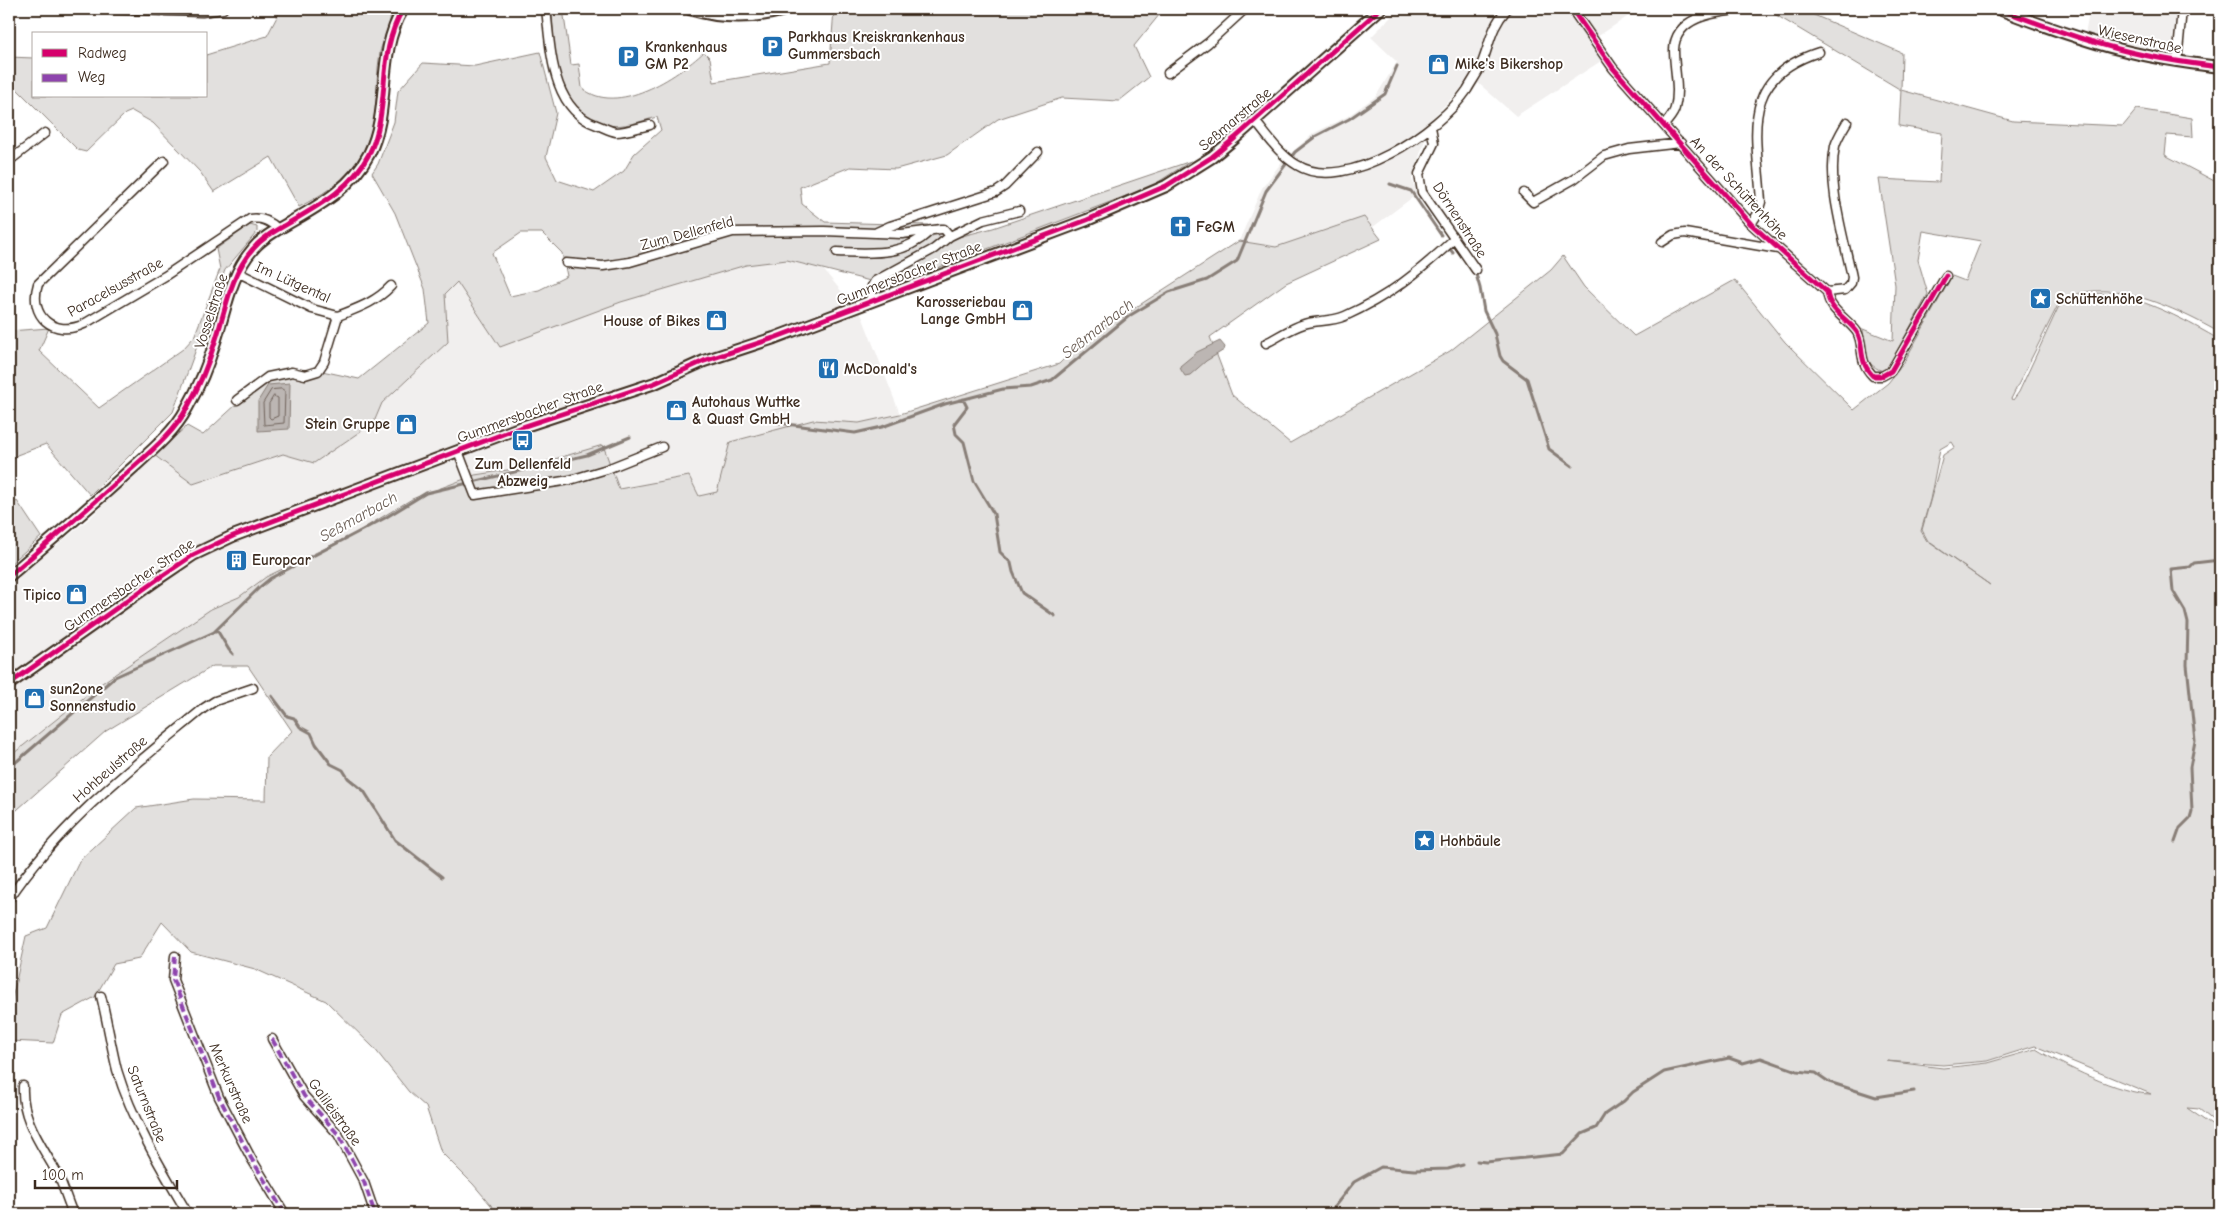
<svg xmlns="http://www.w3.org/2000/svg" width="2229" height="1223" font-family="'Comic Neue',sans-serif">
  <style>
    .built { fill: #f1efee }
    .green { fill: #e2e0de; stroke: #8e857e; fill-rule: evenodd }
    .water { fill: #bcb6b3; stroke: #887e77 }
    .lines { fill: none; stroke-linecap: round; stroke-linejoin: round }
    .shore { stroke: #6f625a; stroke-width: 1 }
    .stream { stroke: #887e77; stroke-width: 3 }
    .street-casing { stroke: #3b2a1e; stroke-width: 11 }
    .secondary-casing { stroke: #3b2a1e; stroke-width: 14 }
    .street { stroke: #fff; stroke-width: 8 }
    .secondary { stroke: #fff; stroke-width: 10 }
    .quiet { stroke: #8e44ad; stroke-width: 4; stroke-dasharray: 8 4; stroke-linecap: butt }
    .cycleway-casing { stroke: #fff; stroke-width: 8 }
    .cycleway { stroke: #d6006c; stroke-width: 5 }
    .labels { text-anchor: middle; stroke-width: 4; stroke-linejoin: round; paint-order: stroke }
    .poi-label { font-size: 15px; font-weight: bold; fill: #3b2a1e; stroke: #fff; text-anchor: start }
    .street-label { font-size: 15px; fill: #3b2a1e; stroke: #fff }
    .water-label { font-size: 16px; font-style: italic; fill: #685b52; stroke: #fff }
  </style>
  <rect width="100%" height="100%" fill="#fff"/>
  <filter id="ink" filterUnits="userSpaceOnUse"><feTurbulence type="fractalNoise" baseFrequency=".02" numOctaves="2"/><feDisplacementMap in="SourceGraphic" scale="10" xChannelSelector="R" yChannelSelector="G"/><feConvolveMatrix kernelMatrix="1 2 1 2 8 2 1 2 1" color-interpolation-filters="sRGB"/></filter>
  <g filter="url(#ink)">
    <path class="built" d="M1399 9H1636V11L1588 43 1601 61 1516 116 1469 75 1458 92 1432 118 1412 179 1417 194 1373 227 1364 218 1276 247 1239 241 1262 188 1284 159 1314 133 1348 116 1376 96 1397 62 1371 37Z
      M2090 9H2176L2172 53 2085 34Z
      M787 260 822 268 862 316 900 414 859 423 813 420 730 442 717 492 699 496 689 476 619 489 527 467 475 475 412 499 354 534 266 577 239 597 211 609 102 683 9 757V585L90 518 154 455 193 484 283 454 314 463 374 422 382 403 448 342 445 294 457 282 500 347 621 302 746 265Z"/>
    <path class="green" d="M281 9H389C394 24 383 38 380 52 377 70 377 88 376 106 370 159 344 184 299 207L271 157 214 192 200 172 153 123 132 111 125 114 86 152 78 150 12 84 9 85V57L34 58V96H206V55L267 36Z
      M552 9H563L571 65 579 64 582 88C617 117 677 77 704 52L710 58 714 82 830 63 834 9H1164L1134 46 1149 77 1119 101 1062 98 998 119 947 155 896 169 850 167 800 187 802 204 825 222 928 225 943 241 993 228 1191 161 1152 186 890 286 787 260 746 265 621 302 500 347 457 282 445 294 448 342 382 403 374 422 314 463 283 454 193 484 154 455 187 426 203 435 238 403 268 380 293 376 307 378 322 371 359 379 429 323 425 289 395 213 372 173 378 164 394 122 398 91 423 63 475 66 540 52 556 113 546 157 557 180 594 192 624 171 634 154 661 130 657 117C642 121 622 128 607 125 554 115 554 50 552 9ZM521 233H542L562 253 567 276 539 290 510 296 492 253Z
      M1766 9H1800L1902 53 1901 90 2013 121 2123 126 2137 109 2192 118 2193 137 2167 135 2165 155 2220 184V333C2182 311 2094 267 2057 307L2011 399 2013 400 2019 392 2058 308C2096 268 2183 319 2220 340V1126L2199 1109 2187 1108 2220 1131V1214H496V1211L473 1184 441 1152 426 1107 409 1092 374 1048 326 1001 255 969 191 952 162 922 139 959 114 964 95 997 62 1015 53 1043 9 1041V1013L26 936 47 928 80 860 136 808 194 799 266 800 267 757 292 731 248 666H213L106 731 9 817V757L102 683 211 609 239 597 266 577 354 534 412 499 475 475 527 467 603 445 619 489 689 476 699 496 717 492 730 442 813 420 859 423 900 414 1059 364 1088 335 1127 313 1239 241 1276 247 1364 217 1381 239 1286 283 1210 337 1232 395 1290 443 1450 351 1551 270 1563 256 1584 287 1634 336 1735 280 1785 342 1854 410 1888 383 1903 364 1952 276 1965 281 1981 241 1923 231 1918 260 1928 294 1886 372C1863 366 1864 350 1863 329L1893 341 1895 285 1879 179 1939 182 1942 133 1899 126 1901 90ZM1952 442 1955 447 1943 455 1922 530 1928 541 1990 585 1927 541 1921 531 1930 500 1940 449ZM2035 1046 2151 1094C2120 1094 2062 1065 2036 1049L1987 1063 1943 1068 1886 1061 1943 1065 1987 1061Z
      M250 225 257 227V232L225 270 173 412 90 495 46 444 17 455 9 463V331L49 328 39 351 99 408 183 349 194 337 220 269 216 249Z
      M17 501 41 537 9 565V508Z"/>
    <path class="water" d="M1220 341 1225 347 1224 350 1206 361 1190 375 1185 376 1181 370 1180 366 1197 352Z
      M290 383 289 429 258 431V401L268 385Z"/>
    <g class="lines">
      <path class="shore" d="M282 389 285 391 284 423 264 425 263 403 271 390Z
        M274 396 278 398V416L271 419 269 417V404Z"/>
      <path class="stream" d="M1433 12 1436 9
        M1390 184 1411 191 1441 235
        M1450 249 1453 253
        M1475 271 1480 288 1484 311 1495 334 1500 356 1503 361 1527 379 1549 449 1572 466
        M963 399 967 407 954 424 956 434 964 442 974 481 994 514 1000 552 1011 563 1013 572 1022 593 1055 616
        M771 422 855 433 882 427 945 404 1003 389 1031 387 1052 380 1129 316 1169 292 1207 280 1237 261 1266 191 1295 152 1316 136 1349 119 1385 94 1397 66
        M217 630 229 650 233 654
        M272 696 287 716 294 718 300 727 311 733 316 744 331 764 343 770 348 778 364 791 395 840 442 877
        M9 768 115 677 214 632 260 587 271 578 385 518 426 493 587 455 630 437
        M2175 842 2180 828 2190 818 2192 811 2190 767 2195 741 2187 665 2188 623 2185 611 2173 591 2171 569 2190 567 2194 563 2220 560
        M1477 1161 1486 1162 1563 1154 1582 1134 1596 1128 1605 1114 1624 1101 1633 1092 1664 1072 1729 1058 1743 1063 1761 1058 1797 1071 1816 1073 1829 1082 1876 1097 1914 1091
        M1325 1214 1330 1212 1354 1182 1381 1167 1414 1170 1448 1169 1463 1165"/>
      <defs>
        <path id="street" d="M102 9 202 12 223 9
          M546 9C551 50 551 109 597 125 603 127 610 131 616 132 626 132 640 127 650 125
          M1572 9 1613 68 1751 224 1827 292C1829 311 1847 318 1857 332 1865 346 1857 360 1873 376H1882L1891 371 1946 276
          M2177 62 2182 9
          M1168 73 1208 43 1245 9
          M1255 121C1268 137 1280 155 1297 165 1345 195 1440 130 1467 90 1471 83 1475 77 1479 70 1490 47 1489 29 1507 9
          M1665 124C1668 120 1674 114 1675 108 1680 89 1674 69 1674 50 1675 15 1718 12 1744 9
          M1431 127 1434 143 1419 174 1422 192 1476 270
          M9 161 45 133
          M164 161 38 284C28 316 54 338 84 324L165 276 250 219C262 217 270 221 278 229
          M1524 193 1533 202 1574 179 1604 156 1629 149 1681 143
          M1751 224 1757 215 1761 202C1757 134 1738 78 1819 52
          M877 232 890 226 996 192 1005 186 1038 152
          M1662 242 1673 235 1685 233 1778 249
          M837 252C872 253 903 257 930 231
          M566 263 603 266 630 262 733 232 824 231 902 234 941 229H944L950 236
          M1827 292 1845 290 1851 283 1852 277C1844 238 1827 185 1835 146 1837 138 1843 129 1847 122
          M870 302 872 286 875 281 934 249 950 236 983 220 1019 211
          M338 316C358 308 376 302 391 286
          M1266 343C1278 337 1291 328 1304 324 1317 320 1331 322 1345 316 1388 297 1419 272 1453 240
          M237 400 268 377 292 372 305 375 318 371 324 362 338 316 312 309 237 272
          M458 451 475 495 570 480 607 469 662 447
          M9 899C61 821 133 767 204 708L215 701 253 688
          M175 956 173 980 219 1097 251 1158 285 1214
          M101 996C107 1020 111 1046 117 1070 132 1120 162 1170 188 1214
          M272 1039 304 1096 338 1134 364 1182 375 1214
          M23 1086C21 1121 44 1148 59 1177 64 1189 68 1202 73 1214"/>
        <path id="secondary" d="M690 9C721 19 756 19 787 9
          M1999 9C2038 24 2078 39 2118 49 2152 58 2186 63 2220 67
          M9 576C49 542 89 508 128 472 149 453 174 433 187 408 199 387 209 362 216 339 226 308 231 274 253 249 262 238 275 231 287 224 318 206 351 189 369 154 392 108 375 56 403 9
          M9 684 162 576 193 555 233 536 519 428 655 383 704 361 774 338 1087 220 1166 186 1212 157 1235 138 1380 9"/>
      </defs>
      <use href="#street" class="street-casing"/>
      <use href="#secondary" class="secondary-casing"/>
      <use href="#street" class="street"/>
      <use href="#secondary" class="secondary"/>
      <path class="quiet" d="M175 956 173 980 219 1097 251 1158 285 1214
        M272 1039 304 1096 338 1134 364 1182 375 1214"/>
      <defs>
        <path id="cycleway" d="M1572 9 1613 68 1751 224 1827 292C1829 311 1847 318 1857 332 1865 346 1857 360 1873 376H1882L1891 371 1946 276
          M1999 9C2038 24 2078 39 2118 49 2152 58 2186 63 2220 67
          M9 576C49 542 89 508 128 472 149 453 174 433 187 408 199 387 209 362 216 339 226 308 231 274 253 249 262 238 275 231 287 224 318 206 351 189 369 154 392 108 375 56 403 9
          M9 684 162 576 193 555 233 536 519 428 655 383 704 361 774 338 1087 220 1166 186 1212 157 1235 138 1380 9"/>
      </defs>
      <use href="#cycleway" class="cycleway-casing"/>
      <use href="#cycleway" class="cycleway"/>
    </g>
  </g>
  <defs>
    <symbol id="parking-square" viewBox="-11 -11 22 22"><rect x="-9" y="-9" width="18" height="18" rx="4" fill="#1f6fb2" stroke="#fff"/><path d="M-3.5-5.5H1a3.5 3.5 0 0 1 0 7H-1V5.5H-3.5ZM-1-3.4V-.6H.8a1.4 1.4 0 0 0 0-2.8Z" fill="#fff"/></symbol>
    <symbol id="shop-square" viewBox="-11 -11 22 22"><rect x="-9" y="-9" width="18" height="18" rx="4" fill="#1f6fb2" stroke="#fff"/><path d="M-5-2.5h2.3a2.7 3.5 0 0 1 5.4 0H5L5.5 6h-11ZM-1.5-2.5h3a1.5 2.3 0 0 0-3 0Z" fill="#fff"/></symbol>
    <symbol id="church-square" viewBox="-11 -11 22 22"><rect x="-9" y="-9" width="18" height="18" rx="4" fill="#1f6fb2" stroke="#fff"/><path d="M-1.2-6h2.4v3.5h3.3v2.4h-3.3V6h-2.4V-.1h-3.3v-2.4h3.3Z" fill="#fff"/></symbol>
    <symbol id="sight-square" viewBox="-11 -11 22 22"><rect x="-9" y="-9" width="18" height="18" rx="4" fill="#1f6fb2" stroke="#fff"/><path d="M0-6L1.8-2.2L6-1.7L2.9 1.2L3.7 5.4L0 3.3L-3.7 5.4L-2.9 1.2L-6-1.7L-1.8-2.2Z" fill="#fff"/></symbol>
    <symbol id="restaurant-square" viewBox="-11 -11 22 22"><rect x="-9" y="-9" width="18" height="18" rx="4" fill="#1f6fb2" stroke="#fff"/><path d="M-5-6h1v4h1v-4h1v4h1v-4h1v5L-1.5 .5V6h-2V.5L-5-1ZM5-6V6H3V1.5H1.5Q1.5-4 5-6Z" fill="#fff"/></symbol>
    <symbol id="bus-square" viewBox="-11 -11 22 22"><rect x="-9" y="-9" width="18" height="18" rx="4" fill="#1f6fb2" stroke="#fff"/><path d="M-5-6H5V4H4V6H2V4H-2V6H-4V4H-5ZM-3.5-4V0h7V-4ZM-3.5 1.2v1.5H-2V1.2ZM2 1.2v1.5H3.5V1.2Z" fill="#fff"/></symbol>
    <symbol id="building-square" viewBox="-11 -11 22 22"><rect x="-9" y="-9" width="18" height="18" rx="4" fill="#1f6fb2" stroke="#fff"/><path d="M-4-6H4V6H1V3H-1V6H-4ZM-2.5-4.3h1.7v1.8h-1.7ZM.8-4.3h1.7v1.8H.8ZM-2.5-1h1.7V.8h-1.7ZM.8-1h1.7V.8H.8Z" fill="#fff"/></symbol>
  </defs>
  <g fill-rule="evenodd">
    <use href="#parking-square" x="760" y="34" width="25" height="25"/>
    <use href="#parking-square" x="616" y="44" width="25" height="25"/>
    <use href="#shop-square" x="1426" y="52" width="25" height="25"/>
    <use href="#church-square" x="1168" y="214" width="25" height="25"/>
    <use href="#sight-square" x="2028" y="286" width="25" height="25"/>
    <use href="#shop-square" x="1010" y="298" width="25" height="25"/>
    <use href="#shop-square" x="704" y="308" width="25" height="25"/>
    <use href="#restaurant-square" x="816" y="356" width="25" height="25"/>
    <use href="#shop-square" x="664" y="398" width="25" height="25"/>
    <use href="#shop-square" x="394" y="412" width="25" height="25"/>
    <use href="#bus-square" x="510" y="428" width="25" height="25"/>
    <use href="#building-square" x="224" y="548" width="25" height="25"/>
    <use href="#shop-square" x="64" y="582" width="25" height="25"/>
    <use href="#shop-square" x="22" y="686" width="25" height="25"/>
    <use href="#sight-square" x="1412" y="828" width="25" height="25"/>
  </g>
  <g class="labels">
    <g class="poi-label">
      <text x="788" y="42">Parkhaus Kreiskrankenhaus<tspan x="788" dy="17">Gummersbach</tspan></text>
      <text x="645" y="52">Krankenhaus<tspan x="645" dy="17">GM P2</tspan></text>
      <text x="1455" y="69">Mike's Bikershop</text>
      <text x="1196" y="232">FeGM</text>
      <text x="2056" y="304">Schüttenhöhe</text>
      <text x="1006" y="307" text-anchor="end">Karosseriebau<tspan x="1006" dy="17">Lange GmbH</tspan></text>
      <text x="700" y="326" text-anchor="end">House of Bikes</text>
      <text x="844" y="374">McDonald's</text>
      <text x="692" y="407">Autohaus Wuttke<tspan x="692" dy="17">&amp; Quast GmbH</tspan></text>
      <text x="390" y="429" text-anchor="end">Stein Gruppe</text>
      <text x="523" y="469" text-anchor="middle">Zum Dellenfeld<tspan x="523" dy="17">Abzweig</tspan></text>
      <text x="252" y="565">Europcar</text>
      <text x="61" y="600" text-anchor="end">Tipico</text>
      <text x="50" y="694">sun2one<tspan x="50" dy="17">Sonnenstudio</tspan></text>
      <text x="1440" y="846">Hohbäule</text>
    </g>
    <g class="street-label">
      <text transform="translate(2140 39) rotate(13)" y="5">Wiesenstraße</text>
      <text transform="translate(1235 119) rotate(-40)" y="5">Seßmarstraße</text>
      <text transform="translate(1739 188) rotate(47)" y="5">An der Schüttenhöhe</text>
      <text transform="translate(1460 220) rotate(57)" y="5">Dörnenstraße</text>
      <text transform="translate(687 233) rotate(-15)" y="5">Zum Dellenfeld</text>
      <text transform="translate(909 273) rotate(-21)" y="5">Gummersbacher Straße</text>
      <text transform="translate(293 282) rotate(24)" y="5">Im Lütgental</text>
      <text transform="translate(115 287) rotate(-29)" y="5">Paracelsusstraße</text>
      <text transform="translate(211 311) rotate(-72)" y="5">Vosselstraße</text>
      <text transform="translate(530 412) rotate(-20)" y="5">Gummersbacher Straße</text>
      <text transform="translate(129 585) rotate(-34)" y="5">Gummersbacher Straße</text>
      <text transform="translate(110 769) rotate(-41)" y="5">Hohbeulstraße</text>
      <text transform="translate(231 1083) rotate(66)" y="5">Merkurstraße</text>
      <text transform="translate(147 1104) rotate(68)" y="5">Saturnstraße</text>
      <text transform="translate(335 1112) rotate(54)" y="5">Galileistraße</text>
    </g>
    <g class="water-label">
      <text transform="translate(1097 328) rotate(-38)" y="6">Seßmarbach</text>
      <text transform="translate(358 516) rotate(-29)" y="6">Seßmarbach</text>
    </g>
  </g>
  <rect width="2229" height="1223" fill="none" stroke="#fff" stroke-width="30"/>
  <rect x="15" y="15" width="2199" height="1193" fill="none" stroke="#3b2a1e" stroke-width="2" filter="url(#ink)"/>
  <rect x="32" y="32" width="175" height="65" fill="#ffffff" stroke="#b1aaa5"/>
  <rect x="42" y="49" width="25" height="8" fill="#d6006c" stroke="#b1aaa5"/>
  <text x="78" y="58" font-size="15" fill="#3b2a1e">Radweg</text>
  <rect x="42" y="74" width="25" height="8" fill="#8e44ad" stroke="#b1aaa5"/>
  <text x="78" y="82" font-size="15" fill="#3b2a1e">Weg</text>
  <path d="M35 1180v8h142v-8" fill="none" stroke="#3b2a1e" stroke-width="2.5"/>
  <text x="42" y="1180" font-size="15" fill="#3b2a1e" stroke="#ffffff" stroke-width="4" paint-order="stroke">100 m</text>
</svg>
